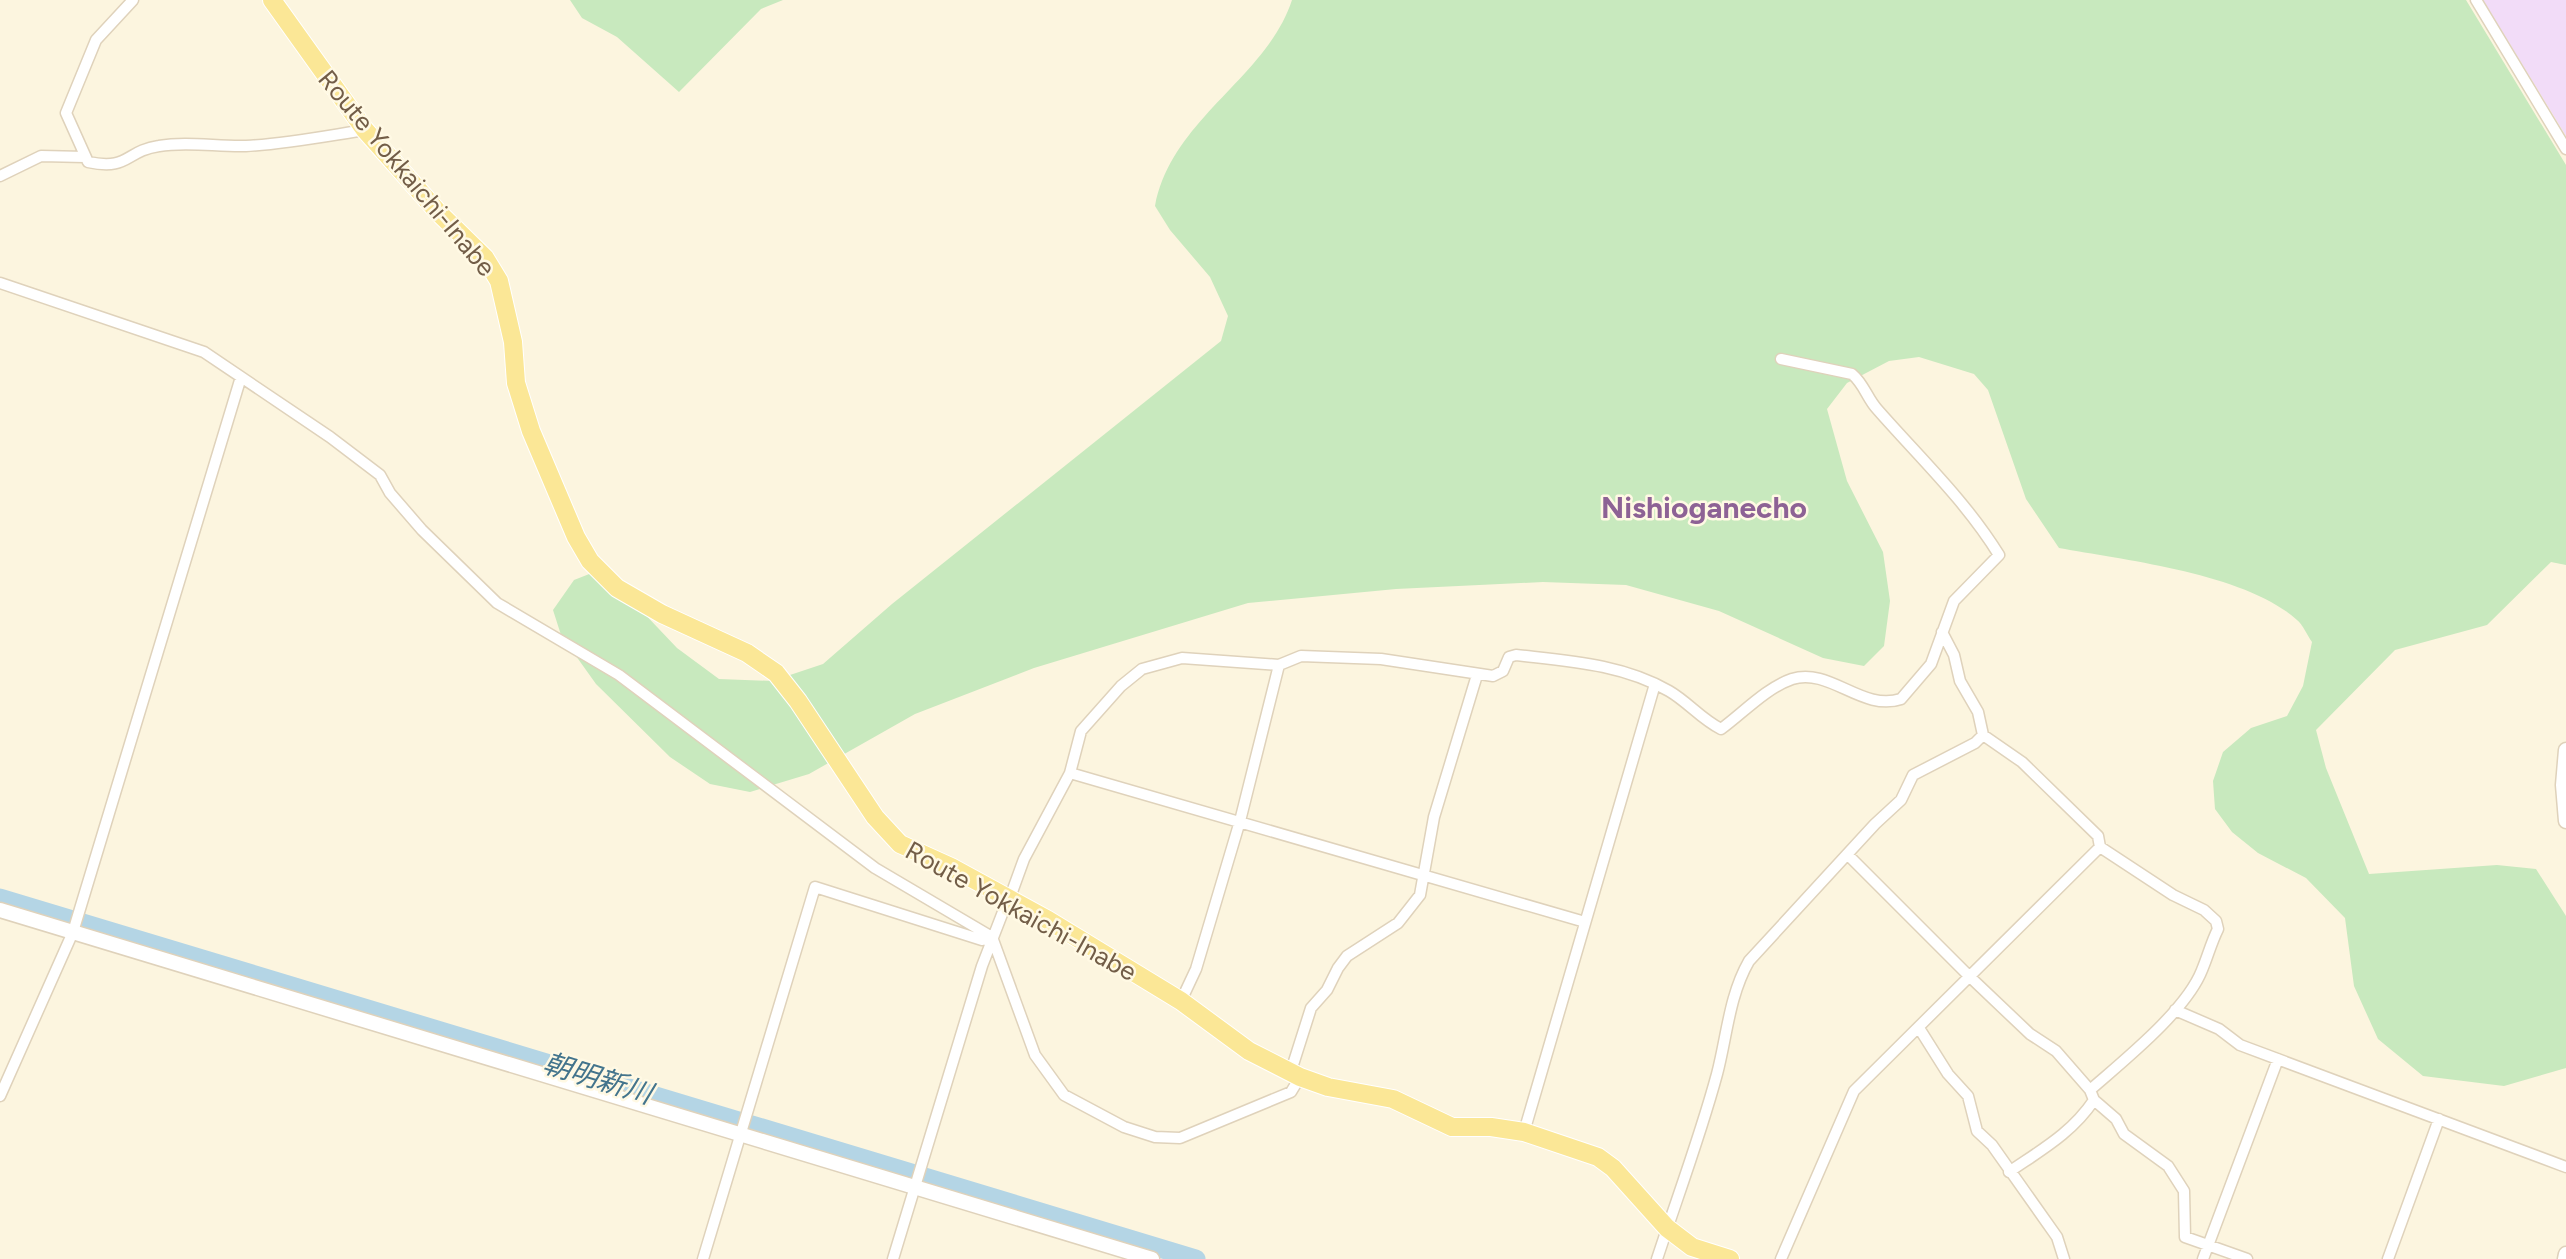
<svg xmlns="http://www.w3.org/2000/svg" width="2566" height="1259" font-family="Figtree,'Noto Sans JP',sans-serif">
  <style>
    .education { fill: #f2dcf8 }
    .green { fill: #c8e9be }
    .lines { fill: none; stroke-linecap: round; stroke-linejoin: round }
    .river { stroke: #b4d5e5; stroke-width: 19 }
    .minor-casing { stroke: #dfd2bb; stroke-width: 13 }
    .tertiary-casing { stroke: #dfd2bb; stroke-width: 17 }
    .primary-casing { stroke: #fff; stroke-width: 20 }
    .minor { stroke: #fff; stroke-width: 10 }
    .tertiary { stroke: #fff; stroke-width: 14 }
    .primary { stroke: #fbe796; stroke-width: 18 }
    .labels { text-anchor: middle; stroke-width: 5; stroke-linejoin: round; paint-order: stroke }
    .street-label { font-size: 26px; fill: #725d47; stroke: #fff9e4 }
    .water-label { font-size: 28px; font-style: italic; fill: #43748c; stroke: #fff9e4 }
    .quarter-label { font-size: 30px; font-weight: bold; fill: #8d6295; stroke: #fff9e4 }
  </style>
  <rect width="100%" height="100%" fill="#fcf5df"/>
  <path class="education" d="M2483 0H2566V136Z"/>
  <path class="green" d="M570 0H783L761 9 679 92 617 37 582 18Z
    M1292 0H2466L2566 165V565L2551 562 2487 625 2395 650 2316 730 2326 768 2369 874 2497 865 2536 869 2566 916V1068L2504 1086 2423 1076 2378 1039 2354 986 2345 918 2306 878 2258 853 2232 832 2215 809 2213 781 2223 752 2251 728 2287 716 2303 686 2312 642C2307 635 2303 625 2297 620 2247 574 2125 560 2059 548L2026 499 1988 390 1974 374 1919 357 1889 361 1847 383 1827 409 1847 481 1883 552 1890 601 1884 646 1864 666 1823 658 1719 611 1626 585 1543 582 1396 589 1248 603 1034 668 915 714 809 774 750 792 710 784 670 757 596 684 561 635 553 610 574 580 602 569 677 648 719 679 772 681 823 664 892 604 1221 341 1228 316 1210 277 1170 230 1155 206C1172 118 1266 79 1292 0Z"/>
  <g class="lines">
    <path class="river" d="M0 898 1196 1259"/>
    <defs>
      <path id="minor" d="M133 0 96 40 66 113 88 162C129 171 125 151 159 146 187 141 218 147 246 146 285 144 326 136 365 130
        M2476 0 2566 149
        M0 176 41 156 85 157
        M0 283 204 352 330 437 380 475 390 493 422 530 497 603 619 675 875 868 992 937 1035 1055 1064 1095 1124 1127 1155 1137 1180 1138 1291 1092 1300 1077
        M1942 632 1954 655 1960 681 1978 712 1983 735 2022 762 2098 836 2100 847 2173 895 2204 910 2216 921 2218 929C2211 943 2208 956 2202 970 2186 1011 2123 1061 2090 1090
        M1070 773 1585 922
        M1848 855 1969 976 2030 1034 2056 1051 2090 1090 2094 1100 2116 1119 2124 1134 2168 1166 2184 1191 2185 1237 2247 1259
        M1012 892 1024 859 1070 773 1081 731 1121 686 1142 669 1182 658 1279 665 1301 656 1381 659 1493 676 1503 671 1509 657 1516 655C1568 661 1622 664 1669 691 1688 702 1701 719 1721 729 1743 713 1766 688 1792 679 1830 667 1862 712 1901 699L1931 664 1954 601 1999 555C1965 500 1919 457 1877 409 1867 398 1864 384 1852 374L1781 359
        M1181 1001 1196 969 1240 821 1279 665
        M2175 1010 2219 1029 2240 1045 2566 1167
        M1919 1028 1948 1074 1968 1096 1977 1131 1992 1145 2057 1237 2064 1259
        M1291 1071 1311 1008 1327 990 1338 968 1347 956 1398 923 1420 895 1434 817 1477 675
        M0 1096 73 932 241 377
        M1524 1132 1655 684
        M2009 1172C2041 1150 2072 1133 2094 1100
        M703 1259 815 887 982 940 992 937
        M893 1259 982 966 1006 904
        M1657 1259C1677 1198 1700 1137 1717 1074 1727 1036 1729 996 1749 961L1875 824 1901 800 1913 775 1975 743 1983 735
        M1781 1259 1854 1091 2100 847
        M2203 1259 2278 1059
        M2388 1259 2439 1119"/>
      <path id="tertiary" d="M2566 750 2563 785 2566 821
        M0 910 1152 1259
        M2565 1259 2566 1254"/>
      <path id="primary" d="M272 0 365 130 438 212 485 258 499 281 513 342 516 383 531 431 576 537 590 561 617 588 662 614 747 653 776 673 798 701 875 817 900 844 951 867 1048 920 1181 1001 1249 1051 1300 1077 1328 1087 1393 1099 1452 1127H1491L1524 1132 1598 1157 1613 1168 1667 1228 1692 1247 1730 1259"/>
    </defs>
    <use href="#minor" class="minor-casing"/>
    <use href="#tertiary" class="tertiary-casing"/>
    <use href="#primary" class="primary-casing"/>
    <use href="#minor" class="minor"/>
    <use href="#tertiary" class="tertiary"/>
    <use href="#primary" class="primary"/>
  </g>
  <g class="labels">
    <g class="street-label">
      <text transform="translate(407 173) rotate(50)" y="9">Route Yokkaichi-Inabe</text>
      <text transform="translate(1021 911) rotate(29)" y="9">Route Yokkaichi-Inabe</text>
    </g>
    <g class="water-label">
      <text transform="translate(598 1078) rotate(17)" y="10">朝明新川</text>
    </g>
    <g class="quarter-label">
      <text x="1704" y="518">Nishioganecho</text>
    </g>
  </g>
</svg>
